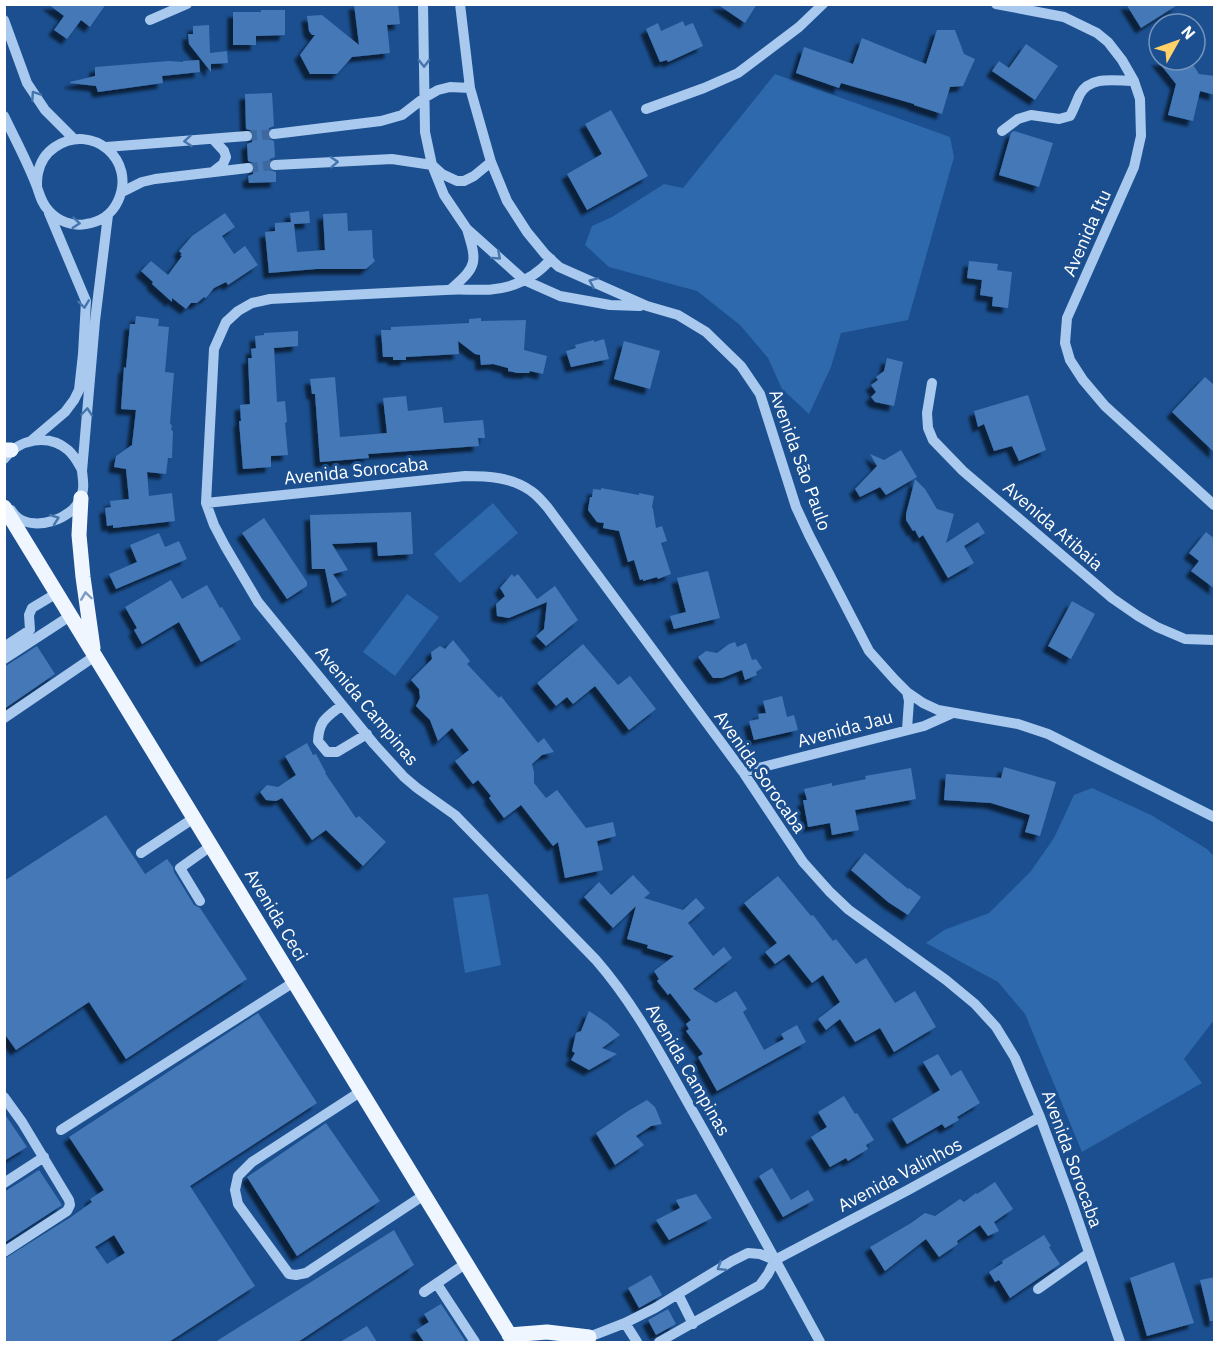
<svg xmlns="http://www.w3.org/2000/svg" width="1219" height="1347" font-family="'IBM Plex Sans',sans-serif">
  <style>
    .green { fill: #2e69ad }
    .building { fill: #4478b7; fill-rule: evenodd; filter: url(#shadow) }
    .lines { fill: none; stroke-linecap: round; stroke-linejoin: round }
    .minor-tunnel { stroke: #3d69a0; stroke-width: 10; stroke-dasharray: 10 5; stroke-linecap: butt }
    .minor { stroke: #a9c9ee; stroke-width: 10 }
    .major { stroke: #f0f6ff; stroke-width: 15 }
    .oneway { stroke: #4674ac }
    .oneway2 { stroke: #7b9ac1 }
    .labels { text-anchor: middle; stroke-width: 6; stroke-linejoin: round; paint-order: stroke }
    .street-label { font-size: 18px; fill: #fff; stroke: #1b4f8f }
  </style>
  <defs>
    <filter id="shadow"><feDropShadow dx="-5.5" dy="5.5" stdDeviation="1.5" flood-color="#0009"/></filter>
  </defs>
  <rect width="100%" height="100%" fill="#1b4f8f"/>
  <path class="green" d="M775 74 950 137 954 157 908 320 841 333 831 367 809 414 782 389 768 358 740 325 697 291 609 267 585 245 592 226 612 217 664 184 683 188Z
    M493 503 518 533 460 583 434 554Z
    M407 594 439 617 395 676 363 652Z
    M1092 788 1151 815 1207 849 1214 856V1020L1184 1059 1202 1083 1082 1152 1025 1014 998 982 926 943 944 930 989 913 1031 871 1054 838 1074 795Z
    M488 894 501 965 465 973 453 898Z"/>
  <path class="building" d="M48 4H106L90 27 81 20 67 39 54 30 64 16Z
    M354 4H398L400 24 387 25 390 53 352 57 337 74H310L300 55 315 35H312L309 31 307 16 322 15 359 45Z
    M717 4H757L745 23Z
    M1126 4H1179L1141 28Z
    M261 10H285V35L256 36V45H233V12H261Z
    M683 21 685 26 693 23 703 46 668 62 667 60 660 62 646 29 658 23 661 31Z
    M209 25 210 53 227 51 228 63 211 64V72L189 44 188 34H193V26Z
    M937 30H955L964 54 975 59 963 86 950 87 942 114 914 105V104L841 83 839 88 796 73 804 47 853 64 862 38 926 64Z
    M1026 44 1058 66 1035 100 992 71 999 61 1009 68Z
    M199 60 200 72 162 76 163 83 98 92 96 86 70 83V82L95 76V67L169 61 183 62V61Z
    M1157 60H1190L1199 74 1215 76V95L1200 91 1193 121 1168 115 1176 84Z
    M272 93 274 126 269 128 267 134 268 139 274 141 275 157 270 159 268 165 269 170 276 172V182L249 183 248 176 253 174 255 168 254 163 248 161 247 144 252 142 254 136 253 131 246 129 245 94Z
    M611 110 648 176 587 210 567 174 602 154 585 124Z
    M1014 131 1053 143 1039 187 999 175 1011 133Z
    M309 211 310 223 294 224 297 252 325 250 323 214 347 213 348 231 372 230 373 257 375 261 366 269H316L269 273 265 232 275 231V223L291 222 290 213Z
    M225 213 235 227 222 236 234 254 245 246 258 265 228 285 226 282 214 288 206 298 204 297 197 303H191L186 309 172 298V302L152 284 153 282 141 271 151 261 168 275 182 256 180 255 182 254 179 251 192 236Z
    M969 261 998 264 997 270 1012 272 1008 308 992 306 993 297 980 295 982 280 967 278Z
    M136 316 159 319 158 326 169 327 165 372 174 373 170 423 172 426 171 430 173 431 172 458H168L166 474 147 472 149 496 172 493 175 521 113 528V525L107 526 105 508 111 507 110 501 129 499 126 469 114 467 116 456 132 445 136 410 121 409 124 367 126 368 130 324H135Z
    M481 318V321L526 320 524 350 547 356 543 374 530 371 529 373H518L508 371V368L493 364 481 365 480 355 475 354 458 341 459 354 406 357V360H393V357H383L381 330H391V327L469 323V319Z
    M298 331V346L274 348 277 402 285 401 287 422 285 423 288 455 271 456V467L243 469 239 421H241L240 405 250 404 248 358H252L251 349 256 348 255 336 264 335V333Z
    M604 339 609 359 571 367 566 351 576 348 575 345 594 340V342Z
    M624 341 660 351 650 389 614 379Z
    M887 358 903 362 894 406 875 402 871 397 876 392 871 385 878 380 876 377 884 371Z
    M335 377 340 437 387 433 383 398 406 396 408 411 442 407 444 423 483 420 485 438H478L479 446 368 454 369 458 320 462 315 394H312L310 379Z
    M1205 377 1215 386V453L1172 412Z
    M1028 395 1046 450 1019 461 1012 446 994 451 984 424 978 427 974 411Z
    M901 450 917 477 886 495 880 487 860 497 855 489 877 466 870 454 884 460Z
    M915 479 925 489 937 509 954 514 946 543 978 522 985 533 964 546 974 563 948 578 923 535 919 538 915 530 913 531 906 520V514Z
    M601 488 639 495V493L654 496 652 507 653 509 656 528 662 526 667 541 661 543 671 574 658 579 657 577 643 581V579L640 580 634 560 628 562 619 531 603 528 604 523 597 522 588 510 590 497H592L593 489 601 490Z
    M411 512 413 554 378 556 377 542 332 544 348 570 333 574 347 595 332 603 325 569H312L310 515Z
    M264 518 307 582V586L287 599 242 533Z
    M1206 532 1215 539V589L1191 571 1199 561 1189 553Z
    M159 533 165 547 179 541 187 559 116 589 109 574 137 562 130 545Z
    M708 571 720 618 674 629 670 616 686 612 677 578Z
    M512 574 514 577 518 574 537 599 555 586 578 620 546 646 536 636 544 629 547 602 509 618 497 616 496 604 505 596 500 588Z
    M171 580 182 599 207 585 220 608 222 607 241 639 201 662 179 622 142 644 134 630 137 628 125 607Z
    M1072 601 1095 614 1071 659 1048 646Z
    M453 640 470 661 467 664 499 698 501 696 538 743 544 738 554 752 542 755 532 764 534 772V783L546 798 557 790 586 828 613 822 616 836 597 841 603 870 565 878 558 842 553 846 521 805 504 818 489 798 491 796 478 780 473 784 455 761 469 750 452 728 438 741 430 720 416 706 420 698 419 689 411 680 432 659 431 652 440 646 445 649Z
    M735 642 737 647 746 643 752 660 756 659 762 668 756 672 757 675 745 680 742 670 722 678H713L698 657 706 651 717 653 729 644Z
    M583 644 618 685 630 676 656 709 629 730 595 686 573 704 567 697 556 706 537 683Z
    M37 646 55 674 4 709V667Z
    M782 696 787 717 794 715 798 730 754 740 749 721 759 719 758 714 766 713 763 701Z
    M307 743 313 755 316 754 326 773H325L356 818 359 816 386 842 363 866 326 830 312 840 282 798 276 801 266 800 260 792 267 785 278 787 296 775 285 756Z
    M1004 767 1056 782 1040 836 1025 832 1030 815 991 803 944 800 946 774 1001 778Z
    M911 768 916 799 855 810 859 830 832 835 830 823 808 827 803 800H807L804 789 832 783V786L866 779 865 776Z
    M106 815 145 874 167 859 173 867 174 872 194 905 200 908 247 979 126 1059 89 1002 16 1050 4 1033V881Z
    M865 853 908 889 909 888 921 897 908 915 888 902 851 870Z
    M633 875 650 893 644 898 683 910 696 898 705 908 688 923 713 956 724 947 732 958 693 989 716 1003 736 991 747 1009 743 1012 764 1050 784 1039 781 1034 797 1025 806 1042 717 1091 698 1057 703 1054 686 1031 689 1029 686 1024 691 1020 670 993 668 995 657 981 659 979 654 971 674 956 647 948 648 945 627 939 636 906 613 928 584 897 599 882 611 895Z
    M778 876 811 916 813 915 833 941 836 939 856 964 866 958 895 1003 915 991 936 1027 894 1052 880 1028 855 1042 840 1019 826 1030 818 1019 840 1002 823 975 812 983 789 954 775 964 765 952 777 943 744 903Z
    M589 1011 607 1023 620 1035 602 1048 617 1054 589 1070 571 1060 575 1053 572 1051 576 1033 581 1031Z
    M258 1013 317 1103 190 1186 255 1286 169 1342H4V1259L71 1217 92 1202 90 1199 104 1190 69 1137ZM114 1235 125 1253 107 1264 95 1247Z
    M938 1054 951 1076 961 1070 980 1103 957 1117 959 1120 945 1128 942 1124 907 1144 892 1119 940 1090 923 1062Z
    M844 1096 855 1114 857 1113 874 1140 866 1145 868 1149 848 1161 846 1158 830 1167 811 1137 827 1127 818 1112Z
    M647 1100 655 1107 662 1124 651 1126 636 1136 644 1145 615 1165 596 1133 628 1111Z
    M4 1113 27 1147 4 1161Z
    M326 1123 380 1201 297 1256 247 1177Z
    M772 1168 791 1200 808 1190 814 1200 783 1217 759 1176Z
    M39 1170 62 1205 4 1243V1192Z
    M995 1182 1013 1209 994 1222 999 1231 988 1236 980 1225 957 1241 958 1244 939 1257 926 1239 885 1271 870 1247 911 1223 925 1213 935 1216 960 1199 964 1202 976 1193 977 1194Z
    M696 1194 712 1218 669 1240 656 1220 680 1208 676 1200Z
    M394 1230 414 1265 298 1342H215Z
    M1044 1235 1051 1246 1049 1247 1060 1264 1010 1298 999 1280 995 1282 989 1272 1003 1263 1002 1261Z
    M1174 1262 1194 1323 1147 1336 1130 1278Z
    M651 1275 662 1295 639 1308 628 1288Z
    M1215 1277V1321H1210L1200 1280Z
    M441 1304 466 1342H424L416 1330 429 1322 424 1314Z
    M668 1309 676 1324 656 1335 648 1320Z
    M367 1326 377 1342H340Z"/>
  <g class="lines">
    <path class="minor-tunnel" d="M247 136 274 134
      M248 168 275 165"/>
    <path class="minor" d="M423 4 425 132 432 165 444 195 467 229 524 280 560 296 610 305 640 306
      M460 4 470 88 491 162 507 201 527 232 545 254 559 267 647 306 678 315 706 332 741 366 760 394 796 507 809 535 869 651 895 680 907 692 923 703 938 710 1018 724 1048 734 1214 817
      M996 4 1064 17 1097 33 1108 42 1122 60 1134 81 1140 99 1141 136 1134 167 1067 318 1065 343 1070 360 1083 380 1105 406 1214 505
      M4 20 27 83 45 110 74 139
      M150 20 187 4
      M646 109 704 88 738 73 799 27 823 4
      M4 116C15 139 28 163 37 187 40 196 42 204 49 211 58 221 73 227 86 224 100 222 112 214 118 201 137 160 92 122 55 147 46 153 40 163 38 173 37 178 37 183 37 187
      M1002 131 1018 119 1031 115 1059 119 1070 116C1074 109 1076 102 1080 94 1091 75 1116 81 1134 81
      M274 134 381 121 402 115 424 98 438 90 450 87 470 88
      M213 139 224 151 226 157 223 164 214 171
      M106 147 247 136
      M275 165 392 159 432 165 442 174 457 181H464L474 176 491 162
      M122 192 142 182 155 179 248 168
      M551 259C540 272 526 281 510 286 488 293 467 288 445 290 387 293 329 296 270 299L252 303 238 311 226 322 214 349 206 503 214 525 225 546 258 602 374 744 404 777 417 788 455 815 596 960C636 1006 662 1057 692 1110 736 1187 778 1265 820 1342
      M451 289C478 266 477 262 467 229
      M932 383 927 413 928 428 933 440 963 471 1112 598 1138 616 1157 627 1185 639 1214 640
      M32 440 65 412 74 400 79 390 83 354 86 301 49 213
      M4 459C19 439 48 433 68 450 75 456 78 463 82 470
      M206 503 465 476C488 476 511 477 531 491 537 495 543 502 548 508L743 772 803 862 829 891 849 910 946 980 975 1004 996 1027 1015 1058 1040 1117 1072 1203 1120 1342
      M11 510C13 513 15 516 18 518 36 531 72 519 80 499 85 490 83 480 82 471L95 321 108 215
      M4 647 30 630 29 615 32 608 57 593
      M4 659 70 616
      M342 705C327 717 319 720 318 741L327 752H337L367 734
      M4 718 95 656
      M907 729 909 701 907 692
      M743 772 924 726 953 713
      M141 853 194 818
      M200 901 180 868 211 846
      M360 1092 252 1162 238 1176 235 1190 238 1204 289 1274 296 1275 306 1273 424 1195
      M4 1097 22 1122 69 1200 70 1205 67 1211 4 1252
      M61 1130 294 982
      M4 1183 44 1157
      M437 1284 475 1342
      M1038 1289 1089 1253
      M424 1292 465 1264
      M678 1294 693 1324
      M625 1323 637 1342
      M585 1340 589 1337 625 1323 655 1308 732 1261 748 1253 760 1254 775 1260
      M659 1342 760 1285 768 1274 775 1260 908 1190 1040 1117"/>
    <path class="major" d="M4 450H11
      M81 498 79 535 83 577 93 648
      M4 507 514 1342
      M509 1335 547 1332 589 1337"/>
  </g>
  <defs><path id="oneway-chevron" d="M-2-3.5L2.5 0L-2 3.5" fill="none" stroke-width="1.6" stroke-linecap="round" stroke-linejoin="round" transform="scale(1.5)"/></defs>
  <g class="oneway">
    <use href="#oneway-chevron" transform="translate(424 63) rotate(89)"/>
    <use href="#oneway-chevron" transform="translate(35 95) rotate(-124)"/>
    <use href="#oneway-chevron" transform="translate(188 141) rotate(175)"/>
    <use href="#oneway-chevron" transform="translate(334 162) rotate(-3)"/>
    <use href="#oneway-chevron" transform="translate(76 223) rotate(5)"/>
    <use href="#oneway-chevron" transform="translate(497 256) rotate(42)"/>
    <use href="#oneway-chevron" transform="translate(593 282) rotate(-156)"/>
    <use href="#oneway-chevron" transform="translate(84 304) rotate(83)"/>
    <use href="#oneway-chevron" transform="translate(87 412) rotate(-85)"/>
    <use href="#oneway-chevron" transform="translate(55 519) rotate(-20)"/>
    <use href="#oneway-chevron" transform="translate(721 1267) rotate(148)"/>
  </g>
  <use class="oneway2" href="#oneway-chevron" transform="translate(86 596) rotate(-98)"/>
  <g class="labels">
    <g class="street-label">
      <text transform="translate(1087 233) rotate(-66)" y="6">Avenida Itu</text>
      <text transform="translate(800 460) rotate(70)" y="6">Avenida São Paulo</text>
      <text transform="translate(356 471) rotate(-6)" y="6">Avenida Sorocaba</text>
      <text transform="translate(1053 526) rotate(41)" y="6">Avenida Atibaia</text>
      <text transform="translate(367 706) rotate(50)" y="6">Avenida Campinas</text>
      <text transform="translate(845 729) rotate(-15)" y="6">Avenida Jau</text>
      <text transform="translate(760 772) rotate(55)" y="6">Avenida Sorocaba</text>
      <text transform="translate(276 915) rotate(59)" y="6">Avenida Ceci</text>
      <text transform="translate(688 1070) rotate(60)" y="6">Avenida Campinas</text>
      <text transform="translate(1072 1159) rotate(70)" y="6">Avenida Sorocaba</text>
      <text transform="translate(900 1175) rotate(-28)" y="6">Avenida Valinhos</text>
    </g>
  </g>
  <rect width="1219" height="1347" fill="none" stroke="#ffffff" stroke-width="12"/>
  <g transform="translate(1177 42) rotate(50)"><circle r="28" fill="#1b4f8f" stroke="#7695bc" stroke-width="1.5"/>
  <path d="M0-4.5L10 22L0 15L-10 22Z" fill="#ffd166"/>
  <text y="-9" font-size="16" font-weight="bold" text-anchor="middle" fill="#ffffff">N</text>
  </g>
</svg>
